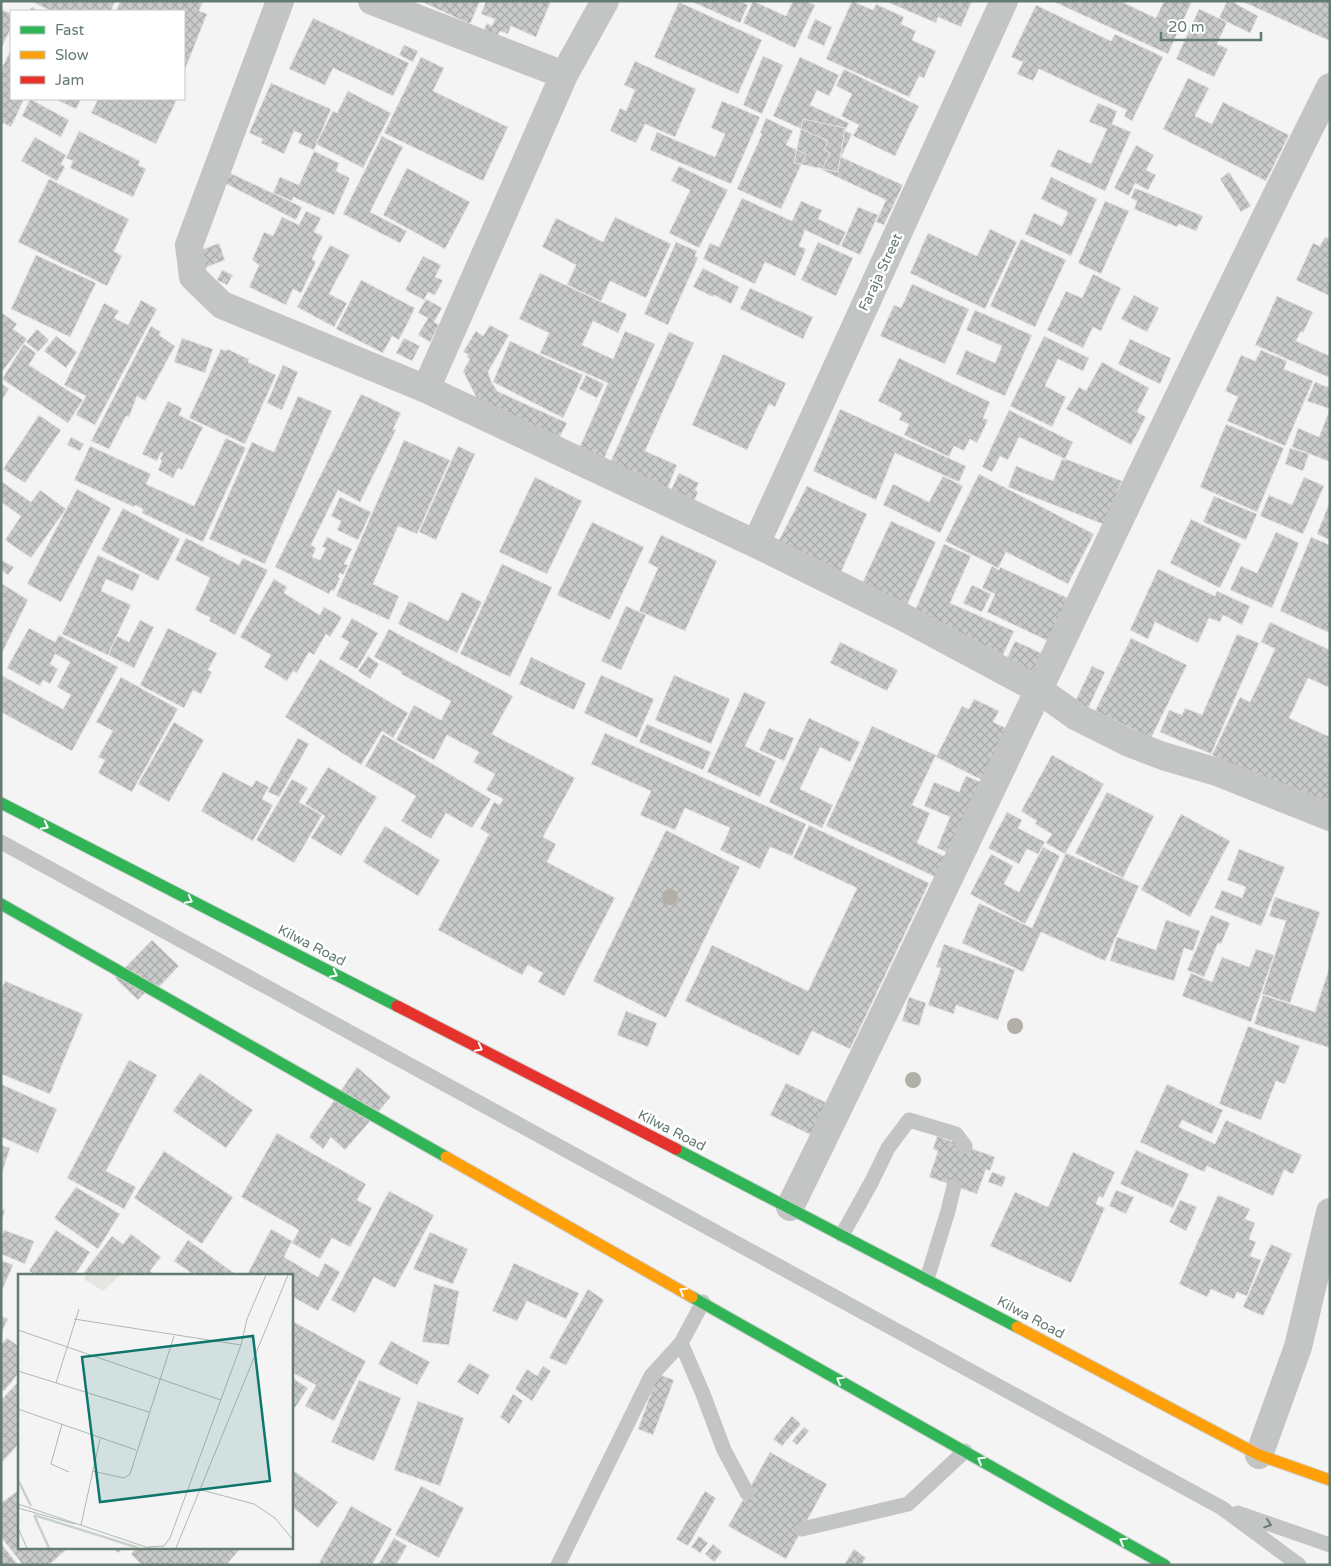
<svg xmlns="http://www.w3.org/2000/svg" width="1331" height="1566" font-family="'Varela Round',sans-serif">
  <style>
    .building { fill: url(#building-cross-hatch); stroke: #e4e4e4 }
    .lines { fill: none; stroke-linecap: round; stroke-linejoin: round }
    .fast-casing { stroke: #cecfce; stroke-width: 13 }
    .slow-casing { stroke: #cecfce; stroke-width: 13 }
    .jam-casing { stroke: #cecfce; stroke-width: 13 }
    .lane { stroke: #c3c4c4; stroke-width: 15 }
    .street { stroke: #c3c4c4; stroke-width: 28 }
    .fast { stroke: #30b455; stroke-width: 11 }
    .slow { stroke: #ff9f0a; stroke-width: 11 }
    .jam { stroke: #e5322d; stroke-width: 11 }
    .tree { fill: #b1afa6 }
    .oneway { stroke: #fff }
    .oneway2 { stroke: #647b70 }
    .labels { text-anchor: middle; stroke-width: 5; stroke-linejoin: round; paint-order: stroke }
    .street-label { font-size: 14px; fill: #647b70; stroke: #fff }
    .inset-river { fill: none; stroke: #c8d2cb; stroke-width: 2.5 }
    .inset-road { fill: none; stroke: #aeb9b3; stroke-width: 1 }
    .view { fill: #0f766e; fill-opacity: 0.15; stroke: #0f766e; stroke-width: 2.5 }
    .inset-edge { fill: none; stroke: #647b70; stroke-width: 2.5 }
  </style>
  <defs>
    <pattern id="building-cross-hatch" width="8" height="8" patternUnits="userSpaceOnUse" patternTransform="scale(1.25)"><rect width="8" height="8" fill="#c9cbca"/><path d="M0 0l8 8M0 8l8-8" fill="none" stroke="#a7aaa8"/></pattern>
  </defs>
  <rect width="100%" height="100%" fill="#f5f4f4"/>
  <path class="building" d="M31 1H115L111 11H51Z
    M120 1H203L199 11 207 14 184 72V11H116Z
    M420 1H480L470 24Z
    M486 1H551L536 37 511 26 508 34 500 31 496 40 482 34 487 23 492 26 495 19 481 14Z
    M690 1H739L748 5 740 23Z
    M753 1 786 16 793 1H806L815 5 795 48 743 23Z
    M852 1 873 10 876 4 904 17 901 24 916 31 912 40 936 51 924 78 919 76 909 97 826 59Z
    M885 1H972L961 27 938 17 936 23Z
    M1052 1H1120L1156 18 1164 1H1192L1168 54Z
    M1227 1H1231L1258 16 1250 33 1219 18Z
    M1241 1H1330V41Z
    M679 2 762 40 738 94 654 57Z
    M1036 5 1111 41 1115 34 1163 57 1132 121 1124 116 1127 110 1039 69 1033 81 1017 74 1023 62 1011 57Z
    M32 7 40 11H29Z
    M1 9 11 14V28L1 49Z
    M1199 9 1227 22 1217 44 1228 49 1214 77 1176 59Z
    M313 18 409 63 393 96 333 68 325 85 289 69Z
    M815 19 832 27 824 46 807 38Z
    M404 45 418 51 413 62 399 55Z
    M11 49V99H24L11 127 3 123 1 128V70Z
    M763 56 783 65 762 114 743 105Z
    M421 57 444 68 433 91 508 127 483 181 384 133Z
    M800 57 839 75 829 96 817 90 810 105 849 123 845 131 852 134 841 157 903 185 884 225 876 222 886 200 822 170 830 153 824 150 828 141 773 116Z
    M635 61 696 89 675 137 645 124 636 143 610 131 620 108 626 111 635 90 624 85Z
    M844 69 919 106 895 156 853 136 859 125 841 116 852 94 836 86Z
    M1188 78 1209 88 1195 116 1212 124 1223 102 1289 135 1266 181 1163 129Z
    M271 83 331 109 314 150 298 143 302 134 294 131 284 154 261 143 263 139 249 133Z
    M348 91 391 113 363 168 316 144 333 111 337 113Z
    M30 99 69 120 61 137 22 116Z
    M55 99H81L76 109Z
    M98 99H177L156 144 91 113Z
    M722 101 760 117 731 184 650 150 657 132 715 157 725 134 711 128Z
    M1098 103 1117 111 1112 124 1131 132 1105 191 1050 166 1058 149 1091 164 1107 129 1089 122Z
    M766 118 793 131 786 145 806 154 781 209 737 189 762 134 760 133Z
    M803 119 845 128 838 172 794 163Z
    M79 131 140 161 138 165 146 169 133 197 70 168 73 161 66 158Z
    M382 136 403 147 370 212 407 231 400 243 343 214Z
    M35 137 66 155 61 164 65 167 57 181 21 161Z
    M1136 145 1154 155 1146 170 1156 175 1148 190 1135 183 1129 196 1114 188Z
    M314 151 339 163 336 171 350 178 334 215 293 197 292 201 273 193 280 177 299 185Z
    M679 166 728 190 699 248 669 233 690 190 671 181Z
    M407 168 470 202 445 249 383 215Z
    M226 171 302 207 296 220 221 181Z
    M1229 172 1251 206 1241 212 1220 179Z
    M1051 177 1097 199 1071 256 1025 234 1034 213 1062 226 1068 212 1041 199Z
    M49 179 129 219 114 251 122 256 107 286 18 242Z
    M1135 188 1203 216 1196 231 1179 224 1177 227 1134 209 1137 201 1131 198Z
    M742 198 792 221 801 201 822 210 818 219 846 232 839 246 805 230 799 246 806 249 795 276 765 262 755 284 703 259 710 243 719 247Z
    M1105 201 1129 211 1101 274 1078 263Z
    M858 207 878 215 860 255 841 246Z
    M306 211 321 218 314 232 323 236 312 259 316 262 301 293 293 289 286 305 249 287 259 265 252 260 264 232 273 236 282 217 299 225Z
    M615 217 671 244 646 298 610 281 601 301 567 285 576 265 542 247 556 218 603 242Z
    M990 229 1017 242 985 309 910 273 928 233 977 256Z
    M1325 237 1330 239V296L1296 280 1313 243 1320 246Z
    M1021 239 1066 260 1035 327 990 306Z
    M676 242 697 251 695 256 698 258 668 325 644 314Z
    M818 242 853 258 836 296 801 280Z
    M219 243 225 260 202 269 196 252Z
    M330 245 350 255 329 294 347 303 334 327 297 307Z
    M36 255 96 283 70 337 11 309Z
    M423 256 441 265 435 277 443 280 435 295 428 292 424 300 405 290Z
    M703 268 739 287 731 304 714 295 713 297 693 287Z
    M222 270 233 275 227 285 217 280Z
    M540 273 627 314 618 333 593 321 582 345 613 359 625 331 655 344 602 463 577 453 608 383 540 353 549 333 519 319Z
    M1093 274 1121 288 1101 331 1093 327 1083 348 1047 330 1066 291 1082 298Z
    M361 280 415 308 399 340 392 336 383 353 336 329Z
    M912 284 969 309 945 364 880 336 894 305 901 308Z
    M750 288 813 317 803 339 740 309Z
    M1134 295 1159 308 1147 332 1121 319Z
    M1277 296 1313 312 1303 333 1301 331 1296 341 1330 356V378L1255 345Z
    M426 299 442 308 434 322 439 325 430 342 418 335 428 318 418 313Z
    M141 300 157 309 95 425 76 415 86 396 64 385 104 303 119 311 114 318 128 325Z
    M975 310 1032 335 1005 396 956 374 966 350 995 363 1002 346 966 330Z
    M1 312 17 324 13 329 27 339 1 373Z
    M490 325 509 335 488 372 491 381 497 391 567 423 557 442 481 407 463 371 470 359 467 357 468 354 463 352 476 331 483 336Z
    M151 326 161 332 159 335 175 346 145 401 137 396 129 417 126 416 109 449 91 441Z
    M37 329 49 340 38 352 26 342Z
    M669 332 694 343 645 451 677 465 666 492 609 465Z
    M56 336 77 352 66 368 44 351Z
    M1044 336 1089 358 1083 371 1058 359 1045 386 1066 397 1052 427 1010 406Z
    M182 338 213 349 205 373 174 362Z
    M404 338 420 346 412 361 396 353Z
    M1130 339 1171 358 1160 384 1118 364Z
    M510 341 583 375 563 418 493 382Z
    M24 344 36 353 29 365 83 400 68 423 2 379Z
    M221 349 226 351 227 349 249 359 248 362 276 375 245 444 189 418Z
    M1261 350 1287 361 1284 369 1313 381 1285 446 1227 421 1238 397 1225 391 1241 355 1255 361Z
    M723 354 786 383 775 407 769 404 747 450 692 425Z
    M899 358 990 402 983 418 988 420 977 443 970 439 964 451 954 446 949 457 904 435 909 424 899 420 902 413 878 401Z
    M1102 362 1149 388 1137 412 1146 417 1131 445 1066 409 1079 387 1086 391Z
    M283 365 298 372 282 410 267 403Z
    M586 375 604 384 597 398 579 389Z
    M1315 382 1330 388V462L1292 447 1298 428 1319 437 1330 409 1307 401Z
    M1 383 9 389 1 401Z
    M361 394 401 413 393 429 396 430 360 502 338 490 311 545 316 548 312 557 320 560 326 548 322 547 327 537 352 549 344 564 348 565 343 575 340 573 338 577 340 578 334 591 331 590 329 594 275 567Z
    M298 396 332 411 265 564 209 539 252 442 274 452Z
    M168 401 182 408 179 415 203 427 182 470 178 468 173 478 158 470 162 461 160 459 163 453 161 452 157 461 142 454Z
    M840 409 966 466 959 482 895 453 876 500 813 471Z
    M1009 410 1073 442 1065 459 1019 437 1008 460 1000 456 992 472 982 467Z
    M39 415 61 430 25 483 3 469Z
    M1226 424 1284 448 1257 512 1200 487Z
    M71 437 84 444 80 451 67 445Z
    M226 438 246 448 203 542 142 513 143 509 135 505 134 507 74 480 90 446 151 474 146 484 194 506Z
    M404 440 450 460 417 534 398 526 373 584 399 596 389 620 336 596Z
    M458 446 475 454 436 540 419 532Z
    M1290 448 1309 454 1303 471 1285 464Z
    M1062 459 1066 460V459L1122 481 1105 525 1008 487 1016 466 1053 481Z
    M679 473 699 483 695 490 698 492 693 504 670 492Z
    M979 474 1094 534 1068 584 1006 552 998 568 945 541Z
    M943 476 963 486 940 533 883 505 893 484 929 502Z
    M535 477 582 501 547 574 499 552Z
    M1304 477 1324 486 1303 534 1260 516 1269 495 1292 505Z
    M1 481 31 502 40 490 66 509 31 558 5 540 21 516 1 502Z
    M807 486 867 514 840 574 776 546Z
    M77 489 111 508 61 602 27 584Z
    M1214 496 1257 514 1246 540 1203 522Z
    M340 497 371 512 358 540 337 530 341 521 331 516Z
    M1330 501V540L1317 534Z
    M123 508 180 539 158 581 101 550Z
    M1191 519 1241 544 1220 588 1170 563Z
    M891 521 936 542 906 607 861 586Z
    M592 522 644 547 610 620 557 595Z
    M1276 532 1299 543 1272 608 1230 590 1241 566 1257 573Z
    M661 535 717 561 685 631 639 611 658 568 648 563Z
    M1311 537 1330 545V633L1280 611Z
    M186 538 239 565 243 558 268 570 235 635 209 621 211 618 195 610 210 578 175 560Z
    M944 544 971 556 950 603 1014 631 1003 655 913 615Z
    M98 555 140 575 133 591 106 579 101 591 131 605 108 655 62 634Z
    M1 560 14 567 8 575 1 570Z
    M502 564 552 587 510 677 460 654Z
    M992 566 999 570 1000 567 1070 599 1050 642 987 612 995 594 982 588Z
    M1158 569 1215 596 1217 591 1250 606 1242 625 1223 615 1220 622 1209 618 1198 643 1155 622 1148 639 1130 630Z
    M274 579 287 587 284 593 320 615 324 607 342 617 330 637 326 634 314 655 309 652 297 673 293 671 287 681 264 667 271 655 240 637Z
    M1 583 28 600 1 655Z
    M972 585 991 594 982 612 963 603Z
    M462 592 482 602 457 653 398 624 409 601 448 621Z
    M626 606 646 615 621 670 601 661Z
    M352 618 378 633 357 669 339 659 349 642 341 637Z
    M140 620 154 627 134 668 108 655 117 636 129 642Z
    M1270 622 1330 650V688L1308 678 1289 718 1330 737V811L1212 755 1240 697 1250 702 1275 649 1261 642Z
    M29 628 55 642 59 635 118 667 72 751 1 712V675L63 709 71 695 57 687 70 662 55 654 50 664 58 669 50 684 43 680 40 686 7 668Z
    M168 628 217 653 208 670 212 672 201 694 193 690 184 708 140 685Z
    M389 629 513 696 492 734 575 778 543 837 556 844 547 862 615 898 564 996 538 982 543 973 528 965 522 975 438 930 489 834 480 829 494 802 500 805 503 799 486 790 495 774 473 762 479 752 447 735 434 760 396 740 414 705 441 720 451 701 401 674 402 672 374 657Z
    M1237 634 1259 643 1211 754 1160 732 1169 710 1182 715 1185 708 1202 715Z
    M1131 638 1187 665 1151 738 1095 711Z
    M1015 641 1050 657 1040 678 1005 662Z
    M840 642 898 670 887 691 830 663Z
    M368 656 379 664 370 679 358 671Z
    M531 657 586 683 574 710 519 684Z
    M320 659 408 713 393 738 382 731 361 765 285 717Z
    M1092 666 1105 672 1085 715 1072 708Z
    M601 675 654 699 637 738 584 713Z
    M674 675 730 699 711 744 655 720Z
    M121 677 178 709 132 792 98 773 105 760 98 757 113 731 96 722Z
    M744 692 766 702 745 746 776 761 760 797 707 772Z
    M974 699 999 711 993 722 1010 730 984 781 936 757 962 706 969 709Z
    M809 718 860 742 850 762 820 747 800 789 833 805 822 828 769 802Z
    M174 722 204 740 169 802 138 784Z
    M647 724 711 752 703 770 639 742Z
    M872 726 936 755 912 805 930 813 917 843 954 861 944 881 826 826Z
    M769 728 794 738 784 761 759 750Z
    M605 733 806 824 792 856 770 847 760 869 720 850 730 828 685 808 675 830 640 815 651 791 591 764Z
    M383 734 491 799 472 828 446 813 431 839 401 821 416 796 365 766Z
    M298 738 309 744 279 797 268 792Z
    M1052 755 1104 784 1065 854 1046 843 1052 834 1035 824 1037 821 1021 811Z
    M328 767 377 797 341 856 311 838 325 816 305 804Z
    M223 772 252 787 256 780 269 787 262 799 273 805 253 841 201 811Z
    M966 776 988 785 958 857 937 848 950 817 924 806 934 782 959 792Z
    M292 779 308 788 299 802 322 815 294 863 256 840Z
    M1107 792 1154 816 1123 878 1075 853Z
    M1007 812 1022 820 1018 828 1045 842 1038 854 1027 849 1019 864 988 848Z
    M1181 814 1230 841 1190 917 1141 890Z
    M809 825 929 883 850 1049 812 1031 799 1056 685 1001 712 945 808 991 857 888 793 858Z
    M385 826 440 860 418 896 363 862Z
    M666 830 740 867 666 1018 593 981Z
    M1043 847 1060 856 1025 924 970 894 991 854 1013 866 1004 884 1019 892Z
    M1239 849 1285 867 1261 926 1214 908 1222 890 1242 898 1246 887 1227 880Z
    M1066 853 1139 886 1105 961 1041 932 1023 972 962 943 979 903 1032 928Z
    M1275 897 1320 912 1290 1003 1262 994 1286 921 1269 916Z
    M1211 915 1230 923 1221 944 1218 943 1204 977 1187 970Z
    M1166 920 1200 931 1193 951 1184 948 1174 981 1110 961 1117 937 1156 950Z
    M152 940 179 966 156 990 152 986 138 1000 115 978Z
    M944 944 1015 970 998 1020 956 1005 954 1014 928 1005 941 968 936 967Z
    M1256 949 1274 955 1251 1022 1182 996 1191 973 1212 982 1222 957 1249 967Z
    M1330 965V1048L1254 1024 1263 995 1315 1012Z
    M5 981 83 1014 50 1094 1 1074V991Z
    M909 997 926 1003 919 1026 902 1021Z
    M626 1011 657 1023 648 1047 617 1035Z
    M1248 1026 1300 1046 1285 1084 1276 1081 1261 1120 1219 1104Z
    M129 1060 157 1075 106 1171 136 1187 124 1209 67 1178Z
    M357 1067 391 1097 345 1150 331 1137 323 1149 309 1137Z
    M200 1073 253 1110 226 1148 173 1111Z
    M786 1083 827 1103 811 1135 770 1115Z
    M1 1084 57 1109 38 1153 1 1137Z
    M1167 1084 1223 1110 1212 1134 1182 1120 1179 1127 1215 1144 1226 1120 1302 1155 1293 1174 1284 1170 1273 1196 1207 1166 1204 1172 1140 1142Z
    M277 1133 366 1184 357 1200 372 1208 350 1247 332 1238 320 1259 292 1243 299 1230 241 1197Z
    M937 1136 995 1157 990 1171 986 1169 977 1194 929 1177 938 1151 933 1149Z
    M1 1145 10 1148 1 1176Z
    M1136 1150 1189 1174 1173 1208 1120 1184Z
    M164 1151 233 1197 202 1244 134 1198Z
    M1073 1152 1115 1172 1103 1198 1099 1196 1096 1204 1105 1208 1071 1283 990 1246 1015 1192 1048 1207Z
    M992 1172 1006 1177 1002 1187 988 1182Z
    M76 1187 120 1214 98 1249 54 1218Z
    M1116 1190 1134 1197 1126 1214 1109 1206Z
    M389 1191 434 1215 395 1288 374 1277 355 1313 331 1300Z
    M1218 1195 1250 1209 1245 1219 1255 1223 1249 1239 1256 1242 1250 1256 1261 1260 1247 1296 1237 1292 1234 1299 1211 1289 1207 1297 1179 1284Z
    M1180 1200 1197 1207 1186 1231 1169 1222Z
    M1 1209 5 1210 1 1223Z
    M271 1229 292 1241 284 1257 318 1277 325 1263 340 1272 318 1311 291 1296V1275H252L248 1273Z
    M4 1230 34 1241 25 1264 1 1254V1238Z
    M56 1230 90 1252 75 1275H35L29 1271Z
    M430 1232 468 1249 453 1284 413 1269Z
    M131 1234 161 1257 150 1271 155 1275H82L112 1236 123 1244Z
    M188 1240 234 1273 232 1275H194L174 1261Z
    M1271 1244 1292 1254 1263 1316 1243 1307Z
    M1 1260 13 1265 1 1293Z
    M514 1263 579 1293 566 1319 527 1301 517 1321 492 1311Z
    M434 1284 459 1291 449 1345 422 1342Z
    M588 1289 604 1300 566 1365 549 1358Z
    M1 1316 8 1319 1 1333Z
    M294 1322 366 1361 334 1421 305 1406 316 1385 291 1372V1327Z
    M7 1338 17 1345 19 1343V1373L4 1391 1 1389V1345Z
    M391 1341 430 1362 417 1385 378 1364Z
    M469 1363 490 1375 478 1395 457 1382Z
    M543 1366 551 1371 532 1401 515 1389 527 1369 537 1376Z
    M658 1374 674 1380 653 1435 638 1429Z
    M291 1377 308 1388 295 1408 291 1405Z
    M359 1380 401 1398 374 1461 331 1442Z
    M19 1381V1444L1 1463V1400Z
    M513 1394 523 1401 509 1424 500 1417Z
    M418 1401 464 1418 440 1486 394 1470Z
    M792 1416 801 1424 782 1446 773 1439Z
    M804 1427 809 1431 797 1445 792 1441Z
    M770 1452 827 1484 786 1559 728 1526Z
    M291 1469 338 1502 318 1528 291 1506Z
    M421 1486 464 1508 439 1558 395 1535Z
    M19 1490V1547H69L49 1565H23L1 1537V1503Z
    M705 1491 716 1498 688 1546 676 1539Z
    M351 1506 392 1529 372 1565H318Z
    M699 1536 708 1543 700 1553 691 1547Z
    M394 1538 407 1546 396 1565H378Z
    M1 1543 18 1565H1Z
    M713 1544 722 1552 714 1562 705 1554Z
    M111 1547H123L118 1553Z
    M137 1547H242L226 1565H142L131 1554Z
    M854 1549 866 1558 861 1565H844Z"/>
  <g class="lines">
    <defs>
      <path id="fast" d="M1 803 397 1006
        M1 904 446 1157
        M676 1149 1017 1327
        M692 1297 1165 1565"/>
      <path id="slow" d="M446 1157 692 1297
        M1017 1327 1259 1455 1330 1480"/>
      <path id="jam" d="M397 1006 676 1149"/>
    </defs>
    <use href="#fast" class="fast-casing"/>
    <use href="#slow" class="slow-casing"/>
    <use href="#jam" class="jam-casing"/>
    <path class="lane" d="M1 842 1222 1508 1299 1565
      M842 1235 872 1181 888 1148 909 1120 956 1134 965 1146
      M927 1279 948 1211 954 1186
      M681 1343 703 1394 724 1450 747 1493
      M1238 1513 1330 1545
      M802 1529 908 1504 965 1451
      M558 1565 651 1376 681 1343 703 1302"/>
    <path class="street" d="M280 1 189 245 193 277 222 305 426 389 756 544 903 617 1039 690 1077 717 1129 743 1163 756 1217 772 1330 817
      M372 1 564 75
      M426 389 564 75 605 1
      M756 544 1004 1
      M790 1207C973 835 1145 458 1330 87
      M1259 1455 1298 1347 1330 1212"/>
    <use href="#fast" class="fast"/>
    <use href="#slow" class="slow"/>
    <use href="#jam" class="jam"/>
  </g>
  <g class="tree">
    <circle cx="670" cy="897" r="8"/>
    <circle cx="1015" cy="1026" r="8"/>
    <circle cx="913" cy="1080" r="8"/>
  </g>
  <defs><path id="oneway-chevron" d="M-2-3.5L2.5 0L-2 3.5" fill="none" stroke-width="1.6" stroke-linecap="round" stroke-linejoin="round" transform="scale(1.25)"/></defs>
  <g class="oneway">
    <use href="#oneway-chevron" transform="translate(45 826) rotate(27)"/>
    <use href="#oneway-chevron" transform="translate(189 900) rotate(27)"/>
    <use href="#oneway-chevron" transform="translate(334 974) rotate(27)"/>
    <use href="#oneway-chevron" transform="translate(479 1048) rotate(27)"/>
    <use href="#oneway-chevron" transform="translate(683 1291) rotate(-150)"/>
    <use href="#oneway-chevron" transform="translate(840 1380) rotate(-150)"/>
    <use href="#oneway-chevron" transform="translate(981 1460) rotate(-150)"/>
    <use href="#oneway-chevron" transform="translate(1123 1541) rotate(-150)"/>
  </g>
  <use class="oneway2" href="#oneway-chevron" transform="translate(1268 1524) rotate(19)"/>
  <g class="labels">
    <g class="street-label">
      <text transform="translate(880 272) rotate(-65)" y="5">Faraja Street</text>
      <text transform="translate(312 945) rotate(27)" y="5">Kilwa Road</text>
      <text transform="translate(672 1130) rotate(27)" y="5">Kilwa Road</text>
      <text transform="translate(1031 1317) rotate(28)" y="5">Kilwa Road</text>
    </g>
  </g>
  <g transform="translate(18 1274)">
    <rect width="275" height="275" fill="#f5f4f4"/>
    <path d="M67 1H102L85 17 67 6Z" fill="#e6e5e2"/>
    <path class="inset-river" d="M0 206 13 232M16 241 121 274M16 241 31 274"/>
    <path class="inset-road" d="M56 45 223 71M0 56 203 126M0 97 131 138M38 109 61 35M0 135 118 176M44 150 33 190 51 198M74 197 106 204 112 200 156 62M180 215 236 230 257 244 275 266M0 230 131 274M0 234 57 250M63 251 82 165M0 254 9 274M146 272 152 264 223 71 229 45 248 1M130 273 146 272M158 274 270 1"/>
    <path class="view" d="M235 62 252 207 82 228 64 83Z"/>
    <rect width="275" height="275" class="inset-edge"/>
  </g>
  <rect width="1331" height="1566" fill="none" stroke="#647b70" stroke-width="5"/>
  <rect x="10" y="10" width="175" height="90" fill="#ffffff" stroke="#c1cac6"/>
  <rect x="20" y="26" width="25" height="8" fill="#30b455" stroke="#c1cac6"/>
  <text x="55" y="35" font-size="15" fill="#647b70">Fast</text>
  <rect x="20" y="51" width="25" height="8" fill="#ff9f0a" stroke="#c1cac6"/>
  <text x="55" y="60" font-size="15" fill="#647b70">Slow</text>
  <rect x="20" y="76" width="25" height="8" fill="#e5322d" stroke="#c1cac6"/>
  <text x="55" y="85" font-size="15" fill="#647b70">Jam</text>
  <path d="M1161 32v8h100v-8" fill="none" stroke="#647b70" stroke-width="2.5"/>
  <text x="1168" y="32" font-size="15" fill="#647b70" stroke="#ffffff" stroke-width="4" paint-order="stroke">20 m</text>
</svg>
